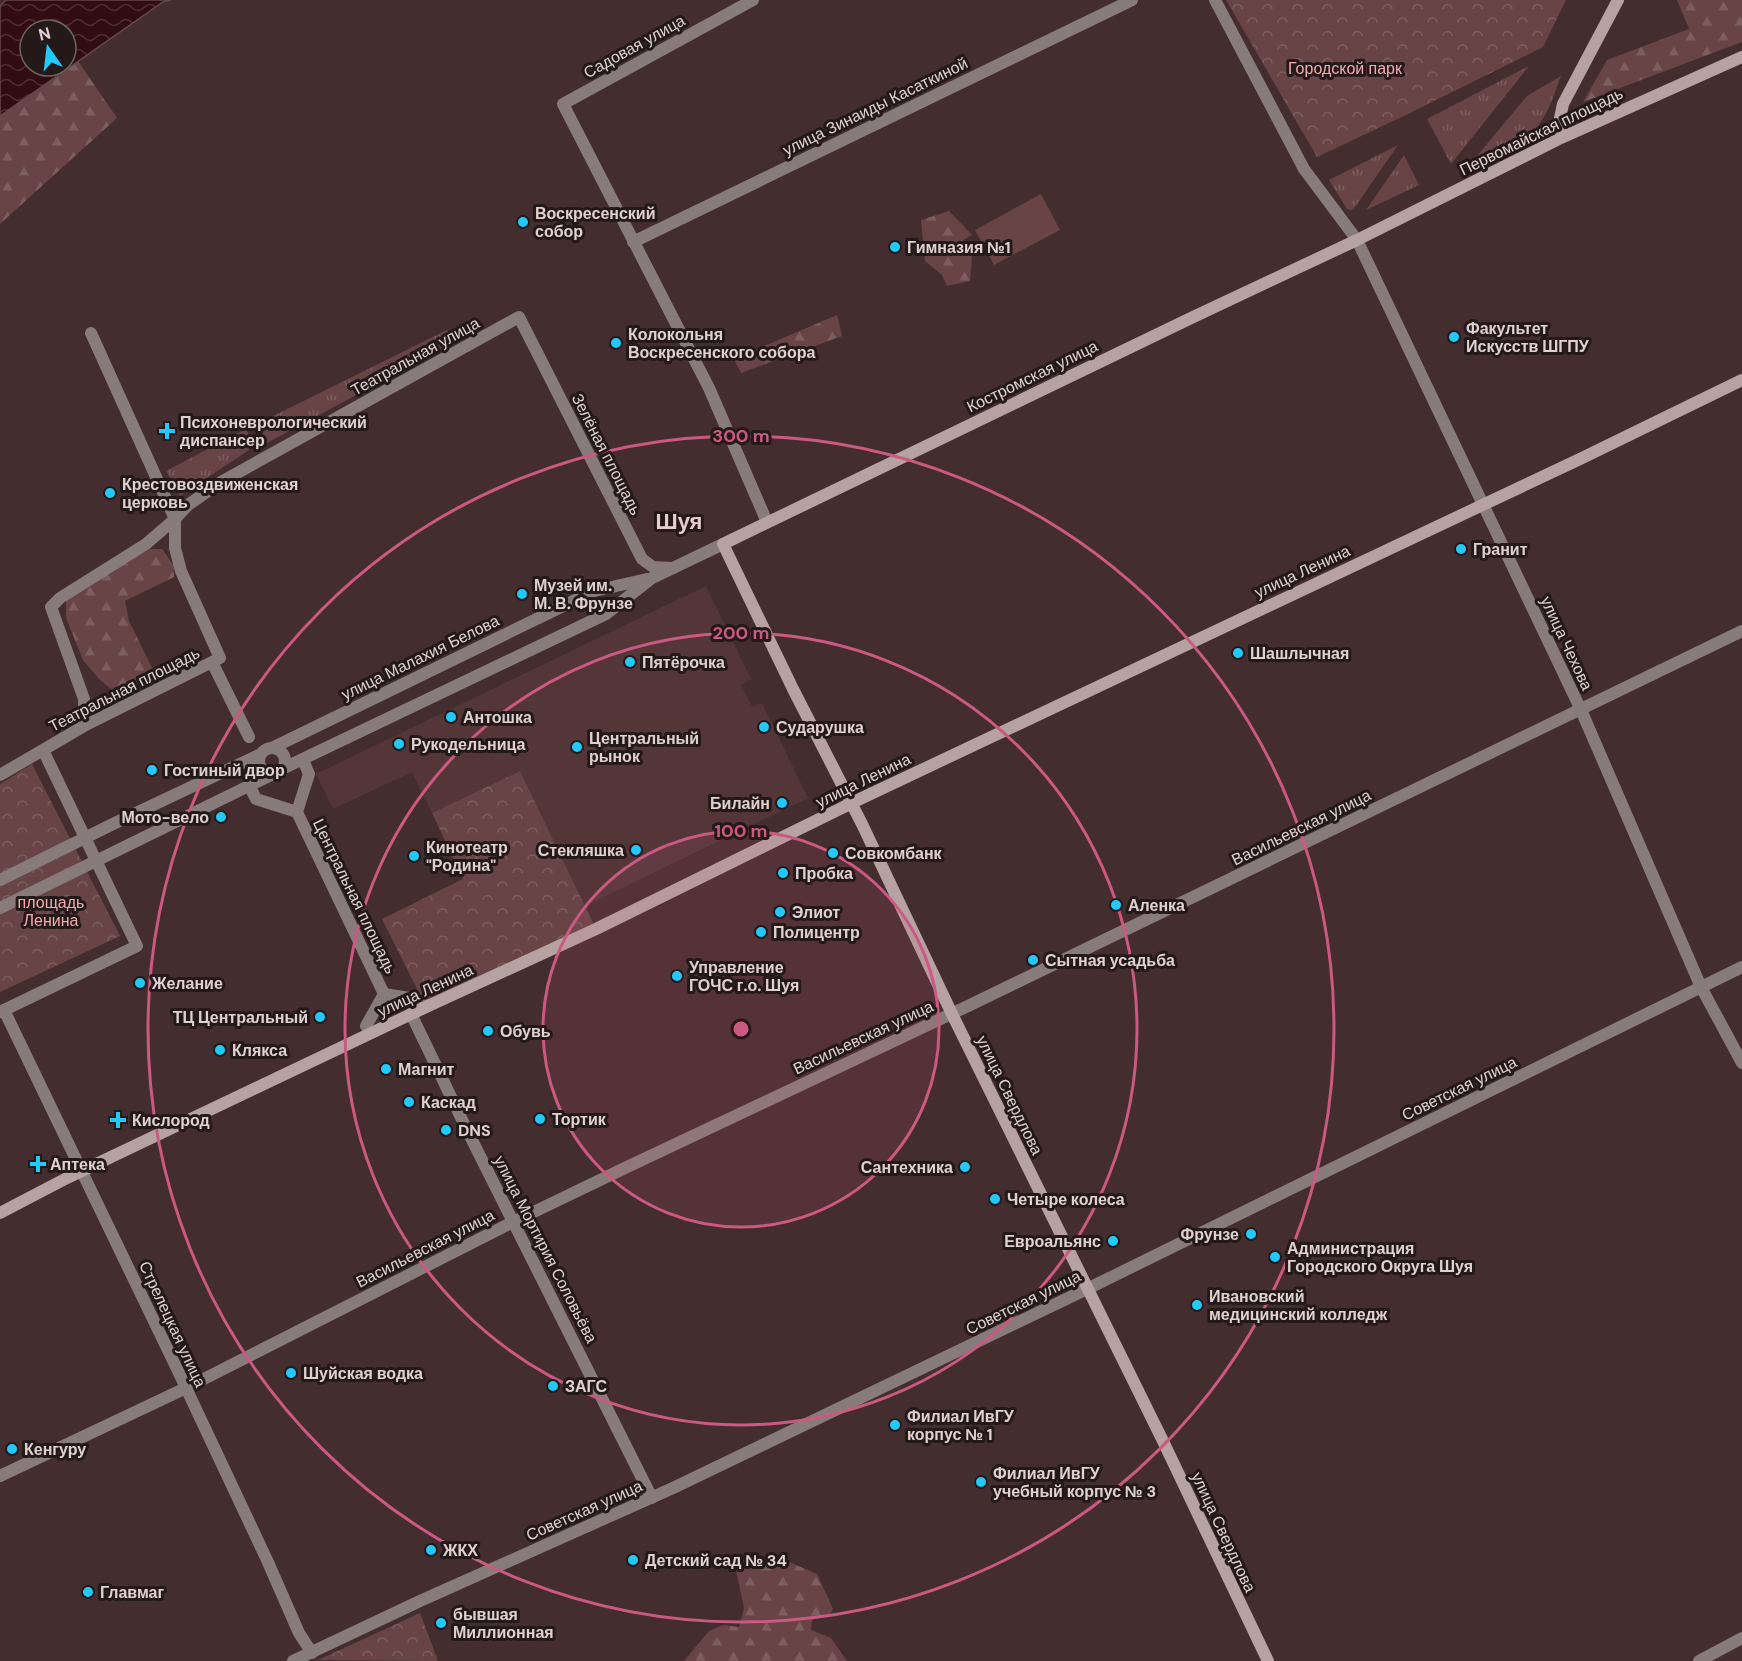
<svg xmlns="http://www.w3.org/2000/svg" width="1742" height="1661" font-family="'DM Sans',sans-serif">
  <style>
    .built { fill: #543638 }
    .grass { fill: url(#grass-tufts) }
    .forest { fill: url(#forest-firs) }
    .park { fill: url(#park-crowns) }
    .pitch { fill: #684446 }
    .water { fill: url(#water-waves); stroke: #66474b; stroke-width: 1.5; fill-rule: evenodd }
    .lines { fill: none; stroke-linecap: round; stroke-linejoin: round }
    .pedestrian { stroke: #877b7b; stroke-width: 12 }
    .minor { stroke: #877b7b; stroke-width: 12 }
    .tertiary { stroke: #877b7b; stroke-width: 12 }
    .secondary { stroke: #b6a2a2; stroke-width: 12 }
    .ring { fill: none; stroke: #cc5884; stroke-width: 3 }
    .poi-dot { fill: #21c9fd; stroke: #231919; stroke-width: 2 }
    .labels { text-anchor: middle; stroke-width: 6; stroke-linejoin: round; paint-order: stroke }
    .street-label { font-size: 16px; fill: #e0d0d1; stroke: #231919 }
    .park-label { font-size: 16px; fill: #f6abae; stroke: #231919 }
    .poi-label { font-size: 16px; font-weight: bold; fill: #e0d0d1; stroke: #231919; text-anchor: start }
    .district-label { font-size: 22px; font-weight: bold; fill: #eacccd; stroke: #231919 }
    .centre { fill: #cc5884; stroke: #231919; stroke-width: 3 }
    .ring-label { font-size: 18px; text-anchor: middle; font-weight: bold; fill: #cc5884; stroke: #231919; stroke-width: 6; stroke-linejoin: round; paint-order: stroke }
  </style>
  <defs>
    <pattern id="grass-tufts" width="24" height="20" patternUnits="userSpaceOnUse" patternTransform="scale(1.5)"><rect width="24" height="20" fill="#684446"/><path d="M3 7l-1-3M5 7V3M7 7l1-3M15 17l-1-3M17 17v-4M19 17l1-3" fill="none" stroke="#7d5e60"/></pattern>
    <pattern id="forest-firs" width="22" height="20" patternUnits="userSpaceOnUse" patternTransform="scale(1.5)"><rect width="22" height="20" fill="#684446"/><path d="M5 1l3.5 6h-7zM16 11l3.5 6h-7z" fill="#7d5e60"/></pattern>
    <pattern id="park-crowns" width="20" height="18" patternUnits="userSpaceOnUse" patternTransform="scale(1.5)"><rect width="20" height="18" fill="#684446"/><path d="M2 6a3 3 0 1 1 6 0M12 15a3 3 0 1 1 6 0" fill="none" stroke="#7d5e60"/></pattern>
    <pattern id="water-waves" width="16" height="10" patternUnits="userSpaceOnUse" patternTransform="scale(1.5)"><rect width="16" height="10" fill="#310c11"/><path d="M0 5q4-4 8 0t8 0" fill="none" stroke="#4f2e33"/></pattern>
  </defs>
  <rect width="100%" height="100%" fill="#442d2e"/>
  <path class="built" d="M706 586 751 679 741 685 752 707 762 703 808 798 585 906 520 771 432 813 412 772 333 809 316 774Z"/>
  <path class="grass" d="M1529 66 1451 164 1427 119Z
    M1561 76C1555 91 1550 110 1540 123 1524 148 1492 157 1466 169L1527 96Z
    M1398 145 1355 207 1351 210 1347 209 1329 180Z
    M1404 155 1419 185 1366 210Z
    M447 330 453 343 265 444 255 425Z
    M246 429 255 446 180 496 166 471Z"/>
  <path class="forest" d="M1677 0H1742V42L1583 102 1607 60 1689 29Z
    M78 61 117 118 0 224V116Z
    M949 211 972 235 963 240 972 255 970 281 947 286 942 275 925 261 921 220Z
    M837 315 842 336 741 373 734 359Z
    M150 549H162L174 566V577L125 601 129 621 155 674 117 694 99 679 83 660 66 618V597Z
    M780 1558 817 1574 833 1609 830 1614 812 1620 811 1630 831 1638 847 1661H684L709 1631 723 1625 739 1627 744 1608 736 1570 738 1559Z"/>
  <path class="park" d="M1226 0H1566L1543 47 1408 114 1317 157Z
    M32 764 120 936 0 992V784Z
    M520 771 596 929 426 1007 382 919 463 879 432 813Z
    M420 1613 438 1661 318 1660 329 1655Z"/>
  <path class="pitch" d="M1041 194 1060 230 994 265 975 230Z"/>
  <path class="water" d="M6 0H171L163 2 0 116V6ZM30 30H66V66H30Z"/>
  <g class="lines">
    <path class="pedestrian" d="M259 761a13 13 0 1 1 26 0a13 13 0 1 1-26 0Z
      M272 748 594 591 647 579
      M284 768 606 614 652 578 673 568
      M249 785 256 799 297 812 384 994 366 1026
      M297 812 309 774 303 760
      M0 880 115 823 261 754
      M0 908 271 775
      M384 994 422 1000"/>
    <path class="minor" d="M753 0 563 104 709 388 767 522
      M1215 0 1304 169 1357 240
      M633 242 1132 0
      M212 662 249 737
      M84 726V699L51 607 60 598 146 544 175 519 188 505 221 482 519 317 642 559 653 567 673 568 723 544
      M43 750 84 726 220 658 181 571 175 548V519L91 333
      M0 775 43 750 137 946 0 1012
      M1087 1289 1742 967
      M1699 1661 1742 1638"/>
    <path class="tertiary" d="M1357 240 1581 710 1701 987 1742 1063
      M4 1010 179 1373 267 1560 299 1633 312 1653
      M411 1014 467 1130 652 1498
      M0 1476 186 1388 513 1222 627 1167 968 1006 1742 631
      M293 1661 420 1601 673 1488 1087 1289"/>
    <path class="secondary" d="M1561 138 1560 118 1563 104 1618 0
      M0 1213 67 1178 426 1007 596 929 862 798 1580 459 1742 380
      M1268 1661 1162 1439 952 1014 862 824 793 689 723 544 1189 319 1357 240 1561 138 1742 57"/>
  </g>
  <circle cx="741" cy="1029" r="198" fill="#cc5884" fill-opacity=".12"/>
  <g class="ring">
    <circle cx="741" cy="1029" r="198"/>
    <circle cx="741" cy="1029" r="396"/>
    <circle cx="741" cy="1029" r="593"/>
  </g>
  <g class="poi-dot">
    <circle cx="523" cy="222" r="6"/>
    <circle cx="895" cy="247" r="6"/>
    <circle cx="1454" cy="337" r="6"/>
    <circle cx="616" cy="343" r="6"/>
    <path d="M164 422h6v6h6v6h-6v6h-6v-6h-6v-6h6z"/>
    <circle cx="110" cy="493" r="6"/>
    <circle cx="1461" cy="549" r="6"/>
    <circle cx="522" cy="594" r="6"/>
    <circle cx="1238" cy="653" r="6"/>
    <circle cx="630" cy="662" r="6"/>
    <circle cx="451" cy="717" r="6"/>
    <circle cx="764" cy="727" r="6"/>
    <circle cx="399" cy="744" r="6"/>
    <circle cx="577" cy="747" r="6"/>
    <circle cx="152" cy="770" r="6"/>
    <circle cx="782" cy="803" r="6"/>
    <circle cx="221" cy="817" r="6"/>
    <circle cx="636" cy="850" r="6"/>
    <circle cx="833" cy="853" r="6"/>
    <circle cx="414" cy="856" r="6"/>
    <circle cx="783" cy="873" r="6"/>
    <circle cx="1116" cy="905" r="6"/>
    <circle cx="780" cy="912" r="6"/>
    <circle cx="761" cy="932" r="6"/>
    <circle cx="1033" cy="960" r="6"/>
    <circle cx="677" cy="976" r="6"/>
    <circle cx="140" cy="983" r="6"/>
    <circle cx="320" cy="1017" r="6"/>
    <circle cx="488" cy="1031" r="6"/>
    <circle cx="220" cy="1050" r="6"/>
    <circle cx="386" cy="1069" r="6"/>
    <circle cx="409" cy="1102" r="6"/>
    <circle cx="540" cy="1119" r="6"/>
    <path d="M115 1111h6v6h6v6h-6v6h-6v-6h-6v-6h6z"/>
    <circle cx="446" cy="1130" r="6"/>
    <path d="M35 1155h6v6h6v6h-6v6h-6v-6h-6v-6h6z"/>
    <circle cx="965" cy="1167" r="6"/>
    <circle cx="995" cy="1199" r="6"/>
    <circle cx="1251" cy="1234" r="6"/>
    <circle cx="1113" cy="1241" r="6"/>
    <circle cx="1275" cy="1257" r="6"/>
    <circle cx="1197" cy="1305" r="6"/>
    <circle cx="291" cy="1373" r="6"/>
    <circle cx="553" cy="1386" r="6"/>
    <circle cx="895" cy="1425" r="6"/>
    <circle cx="12" cy="1449" r="6"/>
    <circle cx="981" cy="1482" r="6"/>
    <circle cx="431" cy="1550" r="6"/>
    <circle cx="633" cy="1560" r="6"/>
    <circle cx="88" cy="1592" r="6"/>
    <circle cx="441" cy="1623" r="6"/>
  </g>
  <g class="labels">
    <g class="street-label">
      <text transform="translate(634 46) rotate(-29)" y="6">Садовая улица</text>
      <text transform="translate(875 106) rotate(-26)" y="6">улица Зинаиды Касаткиной</text>
      <text transform="translate(1541 131) rotate(-26)" y="6">Первомайская площадь</text>
      <text transform="translate(415 356) rotate(-29)" y="6">Театральная улица</text>
      <text transform="translate(1032 376) rotate(-26)" y="6">Костромская улица</text>
      <text transform="translate(607 454) rotate(63)" y="6">Зелёная площадь</text>
      <text transform="translate(1302 571) rotate(-25)" y="6">улица Ленина</text>
      <text transform="translate(1567 643) rotate(65)" y="6">улица Чехова</text>
      <text transform="translate(420 657) rotate(-26)" y="6">улица Малахия Белова</text>
      <text transform="translate(124 689) rotate(-27)" y="6">Театральная площадь</text>
      <text transform="translate(863 780) rotate(-26)" y="6">улица Ленина</text>
      <text transform="translate(1301 827) rotate(-26)" y="6">Васильевская улица</text>
      <text transform="translate(355 896) rotate(64)" y="6">Центральная площадь</text>
      <text transform="translate(425 990) rotate(-25)" y="6">улица Ленина</text>
      <text transform="translate(863 1037) rotate(-25)" y="6">Васильевская улица</text>
      <text transform="translate(1459 1088) rotate(-26)" y="6">Советская улица</text>
      <text transform="translate(1010 1095) rotate(64)" y="6">улица Свердлова</text>
      <text transform="translate(425 1248) rotate(-27)" y="6">Васильевская улица</text>
      <text transform="translate(546 1249) rotate(63)" y="6">улица Мортирия Соловьёва</text>
      <text transform="translate(1023 1302) rotate(-26)" y="6">Советская улица</text>
      <text transform="translate(173 1324) rotate(65)" y="6">Стрелецкая улица</text>
      <text transform="translate(584 1510) rotate(-24)" y="6">Советская улица</text>
      <text transform="translate(1224 1532) rotate(65)" y="6">улица Свердлова</text>
    </g>
    <g class="park-label">
      <text x="1345" y="74">Городской парк</text>
      <text x="51" y="908">площадь<tspan x="51" dy="18">Ленина</tspan></text>
    </g>
    <g class="poi-label">
      <text x="535" y="219">Воскресенский<tspan x="535" dy="18">собор</tspan></text>
      <text x="907" y="253">Гимназия №1</text>
      <text x="1466" y="334">Факультет<tspan x="1466" dy="18">Искусств ШГПУ</tspan></text>
      <text x="628" y="340">Колокольня<tspan x="628" dy="18">Воскресенского собора</tspan></text>
      <text x="180" y="428">Психоневрологический<tspan x="180" dy="18">диспансер</tspan></text>
      <text x="122" y="490">Крестовоздвиженская<tspan x="122" dy="18">церковь</tspan></text>
      <text x="1473" y="555">Гранит</text>
      <text x="534" y="591">Музей им.<tspan x="534" dy="18">М. В. Фрунзе</tspan></text>
      <text x="1250" y="659">Шашлычная</text>
      <text x="642" y="668">Пятёрочка</text>
      <text x="463" y="723">Антошка</text>
      <text x="776" y="733">Сударушка</text>
      <text x="589" y="744">Центральный<tspan x="589" dy="18">рынок</tspan></text>
      <text x="411" y="750">Рукодельница</text>
      <text x="164" y="776">Гостиный двор</text>
      <text x="770" y="809" text-anchor="end">Билайн</text>
      <text x="209" y="823" text-anchor="end">Мото-вело</text>
      <text x="426" y="853">Кинотеатр<tspan x="426" dy="18">"Родина"</tspan></text>
      <text x="624" y="856" text-anchor="end">Стекляшка</text>
      <text x="845" y="859">Совкомбанк</text>
      <text x="795" y="879">Пробка</text>
      <text x="1128" y="911">Аленка</text>
      <text x="792" y="918">Элиот</text>
      <text x="773" y="938">Полицентр</text>
      <text x="1045" y="966">Сытная усадьба</text>
      <text x="689" y="973">Управление<tspan x="689" dy="18">ГОЧС г.о. Шуя</tspan></text>
      <text x="152" y="989">Желание</text>
      <text x="308" y="1023" text-anchor="end">ТЦ Центральный</text>
      <text x="500" y="1037">Обувь</text>
      <text x="232" y="1056">Клякса</text>
      <text x="398" y="1075">Магнит</text>
      <text x="421" y="1108">Каскад</text>
      <text x="552" y="1125">Тортик</text>
      <text x="132" y="1126">Кислород</text>
      <text x="458" y="1136">DNS</text>
      <text x="50" y="1170">Аптека</text>
      <text x="953" y="1173" text-anchor="end">Сантехника</text>
      <text x="1007" y="1205">Четыре колеса</text>
      <text x="1239" y="1240" text-anchor="end">Фрунзе</text>
      <text x="1101" y="1247" text-anchor="end">Евроальянс</text>
      <text x="1287" y="1254">Администрация<tspan x="1287" dy="18">Городского Округа Шуя</tspan></text>
      <text x="1209" y="1302">Ивановский<tspan x="1209" dy="18">медицинский колледж</tspan></text>
      <text x="303" y="1379">Шуйская водка</text>
      <text x="565" y="1392">ЗАГС</text>
      <text x="907" y="1422">Филиал ИвГУ<tspan x="907" dy="18">корпус № 1</tspan></text>
      <text x="24" y="1455">Кенгуру</text>
      <text x="993" y="1479">Филиал ИвГУ<tspan x="993" dy="18">учебный корпус № 3</tspan></text>
      <text x="443" y="1556">ЖКХ</text>
      <text x="645" y="1566">Детский сад № 34</text>
      <text x="100" y="1598">Главмаг</text>
      <text x="453" y="1620">бывшая<tspan x="453" dy="18">Миллионная</tspan></text>
    </g>
    <g class="district-label">
      <text x="679" y="529">Шуя</text>
    </g>
  </g>
  <circle cx="741" cy="1029" r="9" class="centre"/>
  <g class="ring-label">
    <text x="741" y="442">300 m</text>
    <text x="741" y="639">200 m</text>
    <text x="741" y="837">100 m</text>
  </g>
  <g transform="translate(48 48) rotate(346)"><circle r="28" fill="#231919" stroke="#6f6263" stroke-width="1.5"/>
  <path d="M0-4.5L10 22L0 15L-10 22Z" fill="#21c9fd"/>
  <text y="-9" font-size="16" font-weight="bold" text-anchor="middle" fill="#e0d0d1">N</text>
  </g>
</svg>
